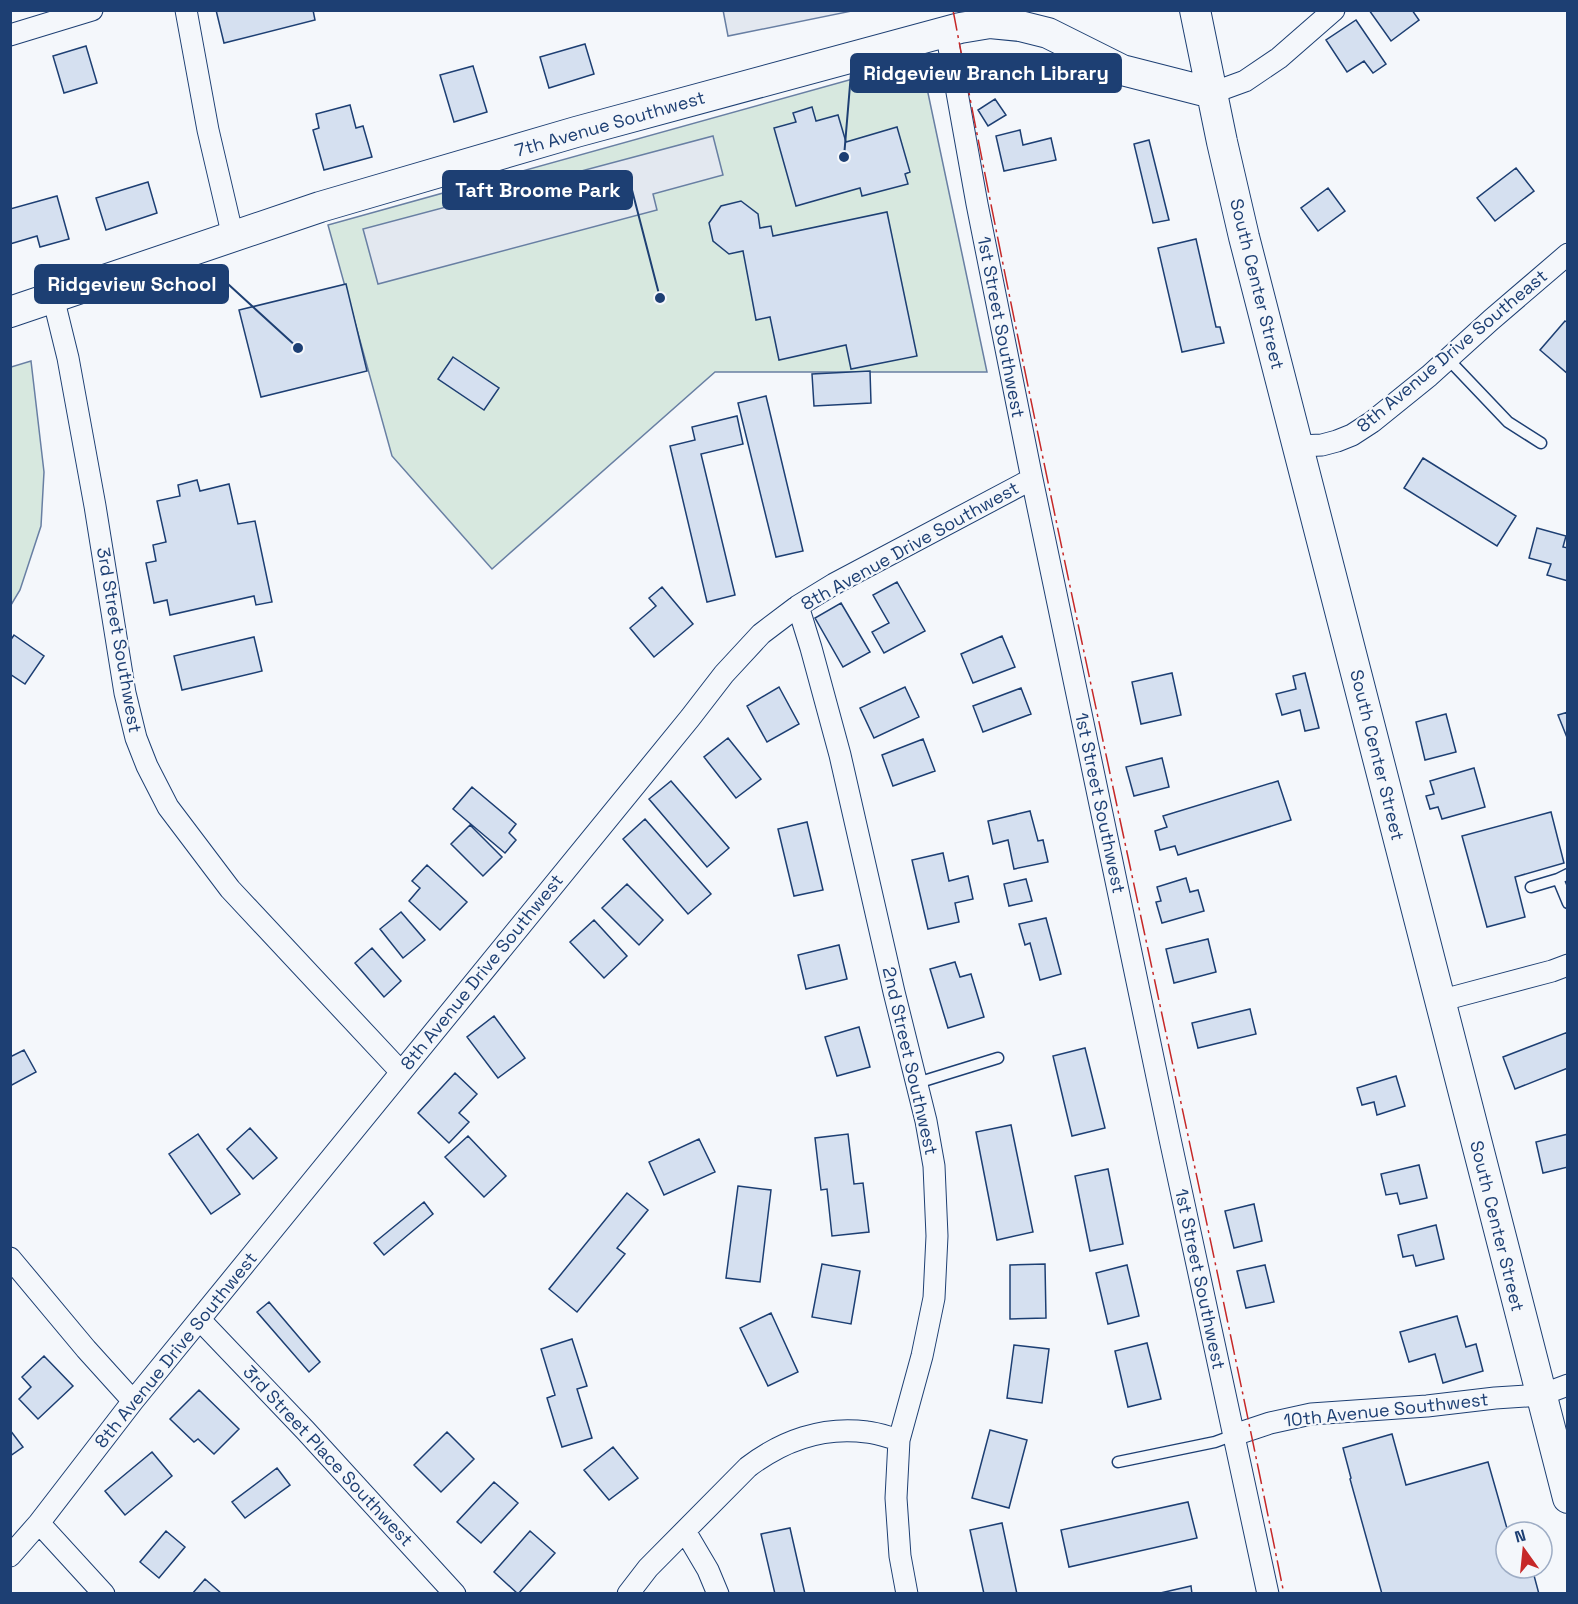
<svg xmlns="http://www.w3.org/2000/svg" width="1578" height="1604" font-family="'Space Grotesk',sans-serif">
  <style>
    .green { fill: #d7e8df; stroke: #687fa3; stroke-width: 1.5 }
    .parking { fill: #e3e8f0; stroke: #687fa3; stroke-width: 1.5 }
    .building { fill: #d5e0f0; stroke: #1d3f73; stroke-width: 1.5 }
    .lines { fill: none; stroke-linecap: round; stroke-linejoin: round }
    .lane-casing { stroke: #1d3f73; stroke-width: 13 }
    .street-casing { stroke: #1d3f73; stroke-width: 23 }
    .secondary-casing { stroke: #1d3f73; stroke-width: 32 }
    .lane { stroke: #f4f7fb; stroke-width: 10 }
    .street { stroke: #f4f7fb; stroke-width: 21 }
    .secondary { stroke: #f4f7fb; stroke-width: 30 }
    .power { stroke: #c62828; stroke-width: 1.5; stroke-dasharray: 21 4.5 3 4.5; stroke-linecap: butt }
    .labels { text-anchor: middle; stroke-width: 4.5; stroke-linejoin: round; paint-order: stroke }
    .street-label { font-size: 18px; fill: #1d3f73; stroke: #f4f7fb }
    .leader { fill: none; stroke: #1d3f73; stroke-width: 2 }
    .callout-dot { fill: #1d3f73; stroke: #f4f7fb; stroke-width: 2 }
    .callout { fill: #1d3f73; stroke: #1d3f73; stroke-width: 2 }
    .callout-label { font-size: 20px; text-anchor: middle; font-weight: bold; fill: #fff }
  </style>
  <rect width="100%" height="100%" fill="#f4f7fb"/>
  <path class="green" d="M921 60 987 372H715L492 569 392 456 328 225Z
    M31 361 44 472 41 526 20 590 11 605V367Z"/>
  <path class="parking" d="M723 10H852V11L728 36Z
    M713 136 723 175 653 194 657 210 378 284 363 229Z"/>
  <path class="building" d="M216 10H313L315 20 224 43Z
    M1369 10H1412L1419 20 1391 41Z
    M1356 20 1386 64 1373 73 1364 61 1347 72 1326 40Z
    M585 44 594 74 549 88 540 57Z
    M86 46 97 83 64 93 53 56Z
    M473 66 487 112 454 122 440 75Z
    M995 99 1006 115 988 126 978 110Z
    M350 105 356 128 363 126 372 157 324 170 313 130 319 128 316 114Z
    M812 107 816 121 838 115 846 142 897 127 910 172 905 174 908 184 862 196 860 188 796 206 774 128 796 122 793 113Z
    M1020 130 1023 145 1051 138 1056 160 1004 171 996 136Z
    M1149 140 1169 220 1153 223 1134 144Z
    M1516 168 1534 191 1495 221 1477 198Z
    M148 182 157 213 106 230 96 198Z
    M1328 188 1345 211 1318 231 1301 208Z
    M57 196 69 239 40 247 37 236 10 244V209Z
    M741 201 758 214 760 228 771 226 773 236 887 212 917 356 851 369 846 345 779 360 770 317 756 320 743 251 729 254 713 241 709 223 721 206Z
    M1196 239 1216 327H1220L1224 343 1182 352 1158 248Z
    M346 284 367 371 261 397 239 310Z
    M1565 321 1568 323V374L1540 350Z
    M453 357 499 388 484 410 438 379Z
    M870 371 871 403 814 406 812 374Z
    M766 396 803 551 776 557 738 403Z
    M737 416 743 444 701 454 735 595 707 602 670 446 695 440 692 427Z
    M1423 458 1516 516 1497 546 1404 488Z
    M197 480 200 491 229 484 238 524 255 521 272 602 256 605 254 596 170 615 167 600 154 603 146 563 156 561 153 545 166 542 157 501 180 496 178 485Z
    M1537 528 1566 536 1563 547 1568 548V581L1547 575 1551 564 1529 558Z
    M897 582 925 631 884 653 872 632 889 623 873 595Z
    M662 587 693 624 654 657 630 628 656 606 649 598Z
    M841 603 870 652 843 667 815 618Z
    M14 635 44 656 25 684 10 674V641Z
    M1002 636 1015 667 973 683 961 654Z
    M254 637 262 671 182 690 174 656Z
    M1172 673 1181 715 1141 724 1132 682Z
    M1305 673 1319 728 1305 731 1300 710 1282 715 1276 694 1296 689 1293 676Z
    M779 687 799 724 767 742 747 706Z
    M905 687 919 717 874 738 860 708Z
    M1021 688 1031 714 983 732 973 706Z
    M1568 712V740L1558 715Z
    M1446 714 1456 752 1425 760 1416 722Z
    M728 738 761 779 736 798 704 757Z
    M923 739 935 771 893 786 882 755Z
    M1162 758 1169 787 1134 796 1126 767Z
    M1474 768 1485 807 1442 819 1438 807 1430 809 1426 796 1434 794 1430 781Z
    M671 781 729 848 707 867 649 799Z
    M1278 781 1291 820 1178 855 1175 846 1160 850 1155 831 1167 827 1163 816Z
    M472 787 516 824 509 833 516 840 505 853 453 809Z
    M1030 811 1038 841 1043 840 1048 862 1014 869 1008 840 993 844 988 821Z
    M1551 812 1564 863 1515 877 1525 917 1487 927 1462 836Z
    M645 819 711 894 688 914 623 839Z
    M807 822 823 890 794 896 778 829Z
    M470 825 502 857 483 876 451 844Z
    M943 853 949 881 968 876 973 899 955 903 959 922 928 929 912 860Z
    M427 865 467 902 440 930 409 901 420 888 412 881Z
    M1186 878 1190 892 1198 890 1204 911 1162 923 1156 902 1161 901 1157 887Z
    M1026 879 1032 901 1009 906 1004 884Z
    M627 884 663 920 639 945 602 908Z
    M401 912 425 940 403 958 380 929Z
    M1046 918 1061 974 1040 980 1030 943 1025 945 1019 924Z
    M594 920 627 956 604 978 570 942Z
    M1208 939 1216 972 1174 983 1166 949Z
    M839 945 847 979 806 989 798 955Z
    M372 948 401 981 384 997 355 963Z
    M955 962 960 977 971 974 984 1017 948 1028 930 969Z
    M1250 1009 1256 1034 1198 1048 1192 1023Z
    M494 1016 525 1058 498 1078 467 1037Z
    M859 1027 870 1067 837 1076 825 1037Z
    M1568 1032V1068L1515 1089 1503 1057Z
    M1085 1048 1105 1128 1072 1136 1053 1056Z
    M24 1050 36 1072 10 1086V1057Z
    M455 1073 477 1094 459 1113 469 1122 449 1143 418 1113Z
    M1396 1076 1405 1106 1377 1115 1374 1102 1362 1105 1357 1088Z
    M1011 1125 1033 1232 997 1240 976 1132Z
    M250 1128 277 1158 253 1179 227 1149Z
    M198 1134 240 1194 211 1214 169 1154Z
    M848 1134 854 1184 863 1183 869 1232 832 1236 827 1189 821 1190 815 1138Z
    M1568 1134V1167L1543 1173 1536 1142Z
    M468 1136 506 1176 484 1197 445 1157Z
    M699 1139 715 1172 664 1195 649 1162Z
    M1419 1165 1427 1198 1400 1204 1397 1193 1386 1195 1381 1174Z
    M1108 1169 1123 1244 1090 1251 1075 1176Z
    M738 1186 771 1190 760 1282 726 1278Z
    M627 1193 648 1210 617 1248 625 1254 577 1312 549 1289Z
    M424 1202 433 1214 384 1255 374 1243Z
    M1254 1204 1262 1241 1234 1248 1225 1211Z
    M1436 1225 1444 1259 1416 1266 1413 1255 1403 1257 1398 1235Z
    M822 1264 860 1271 851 1324 812 1317Z
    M1045 1264 1046 1318 1010 1319V1265Z
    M1127 1265 1139 1316 1108 1324 1096 1273Z
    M1265 1265 1274 1302 1246 1308 1237 1271Z
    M269 1302 320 1362 309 1372 257 1312Z
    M771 1313 798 1372 768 1386 740 1328Z
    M1457 1316 1466 1347 1476 1344 1483 1371 1443 1383 1435 1354 1409 1362 1400 1332Z
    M572 1339 587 1386 577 1389 592 1438 562 1447 547 1398 555 1395 541 1349Z
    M1147 1343 1161 1399 1128 1407 1115 1351Z
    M1014 1345 1049 1349 1042 1403 1007 1398Z
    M44 1356 73 1386 38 1419 19 1399 31 1387 22 1377Z
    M199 1390 239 1429 214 1454 198 1439 194 1442 170 1419Z
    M10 1430 23 1447 10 1456Z
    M990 1430 1027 1440 1009 1508 972 1498Z
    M447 1432 474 1459 441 1492 414 1465Z
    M1392 1434 1406 1485 1488 1462 1508 1532H1506V1568H1532L1539 1594H1382L1350 1479 1351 1478 1343 1448Z
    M613 1447 638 1478 609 1500 584 1470Z
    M152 1452 172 1476 125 1515 105 1491Z
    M277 1468 290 1485 245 1518 232 1502Z
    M494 1482 518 1503 481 1543 457 1522Z
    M1188 1502 1197 1538 1069 1567 1061 1530Z
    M1002 1523 1017 1594H984L970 1530Z
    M790 1528 805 1594H775L761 1534Z
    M166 1531 185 1547 159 1578 140 1562Z
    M530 1531 555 1553 518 1594 494 1572Z
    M205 1579 222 1594H192Z
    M1191 1586 1192 1594H1156Z"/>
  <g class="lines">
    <defs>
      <path id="lane" d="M1448 359 1508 422 1541 443
        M1558 879 1568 903
        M1531 887 1558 879 1568 874
        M917 1083 998 1058
        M1118 1462 1215 1442 1234 1435"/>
      <path id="street" d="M186 10 208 130 233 237
        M946 31 977 204 1032 479 1170 1139 1268 1594
        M10 35 92 10
        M1212 93 1245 81 1279 58 1334 10
        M53 297 68 358 95 506 125 693 136 738 147 766 168 807 230 889 401 1072
        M1298 446 1322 445 1337 441 1352 435 1372 422 1429 376 1491 320 1568 254
        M798 606 811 648 840 755 894 992 926 1121 934 1166 937 1236 934 1298 922 1356 899 1440 896 1498 900 1556 907 1594
        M1439 1001 1552 971 1568 965
        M10 1258 86 1349 133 1401
        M200 1320 305 1430 455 1594
        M1234 1435 1270 1423 1311 1414 1427 1406 1495 1398 1541 1395 1568 1385
        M39 1523 104 1594
        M685 1531 708 1570 718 1594
        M10 1556 39 1523 133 1401 690 718 724 674 761 634 798 606 834 584 1032 479
        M628 1594 648 1568 748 1467C782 1441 823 1426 867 1432 877 1433 888 1437 899 1440"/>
      <path id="secondary" d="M1195 10 1222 142 1244 237 1568 1498
        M10 312 320 207 576 132 960 28 990 23 1020 26 1048 33 1122 70 1212 93"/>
    </defs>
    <use href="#lane" class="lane-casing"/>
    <use href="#street" class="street-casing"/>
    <use href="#secondary" class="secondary-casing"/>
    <use href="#lane" class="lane"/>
    <use href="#street" class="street"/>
    <use href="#secondary" class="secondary"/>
    <path class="power" d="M953 10C1054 540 1177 1065 1284 1594"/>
  </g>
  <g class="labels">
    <g class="street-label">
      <text transform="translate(610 124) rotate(-16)" y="6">7th Avenue Southwest</text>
      <text transform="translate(1257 284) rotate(76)" y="6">South Center Street</text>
      <text transform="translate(1001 327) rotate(79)" y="6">1st Street Southwest</text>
      <text transform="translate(1452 351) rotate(-40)" y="6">8th Avenue Drive Southeast</text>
      <text transform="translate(910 546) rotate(-29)" y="6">8th Avenue Drive Southwest</text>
      <text transform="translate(119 640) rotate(80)" y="6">3rd Street Southwest</text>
      <text transform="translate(1377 755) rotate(76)" y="6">South Center Street</text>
      <text transform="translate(1100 803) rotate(78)" y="6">1st Street Southwest</text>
      <text transform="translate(482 972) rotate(-51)" y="6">8th Avenue Drive Southwest</text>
      <text transform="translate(910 1061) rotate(77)" y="6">2nd Street Southwest</text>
      <text transform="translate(1497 1226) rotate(76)" y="6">South Center Street</text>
      <text transform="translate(1200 1279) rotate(78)" y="6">1st Street Southwest</text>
      <text transform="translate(176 1350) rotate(-51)" y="6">8th Avenue Drive Southwest</text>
      <text transform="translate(1386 1410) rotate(-6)" y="6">10th Avenue Southwest</text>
      <text transform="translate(328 1456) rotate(47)" y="6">3rd Street Place Southwest</text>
    </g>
  </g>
  <path class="leader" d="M844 157L851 73M660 298L632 190M298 348L228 284"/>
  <g class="callout-dot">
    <circle cx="844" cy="157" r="6"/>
    <circle cx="660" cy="298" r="6"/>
    <circle cx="298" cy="348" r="6"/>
  </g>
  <g class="callout">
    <rect x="851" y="54" width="270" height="38" rx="6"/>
    <rect x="443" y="171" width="189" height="38" rx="6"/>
    <rect x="35" y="265" width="193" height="38" rx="6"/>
  </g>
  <g class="callout-label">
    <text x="986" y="80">Ridgeview Branch Library</text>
    <text x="538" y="197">Taft Broome Park</text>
    <text x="132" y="291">Ridgeview School</text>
  </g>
  <rect width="1578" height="1604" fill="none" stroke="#1d3f73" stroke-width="24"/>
  <g transform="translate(1524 1550) rotate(345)"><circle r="28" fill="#f4f7fb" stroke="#9eadc5" stroke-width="1.5"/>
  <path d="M0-4.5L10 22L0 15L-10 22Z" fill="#c62828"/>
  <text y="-9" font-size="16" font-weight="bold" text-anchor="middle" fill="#1d3f73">N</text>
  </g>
</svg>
